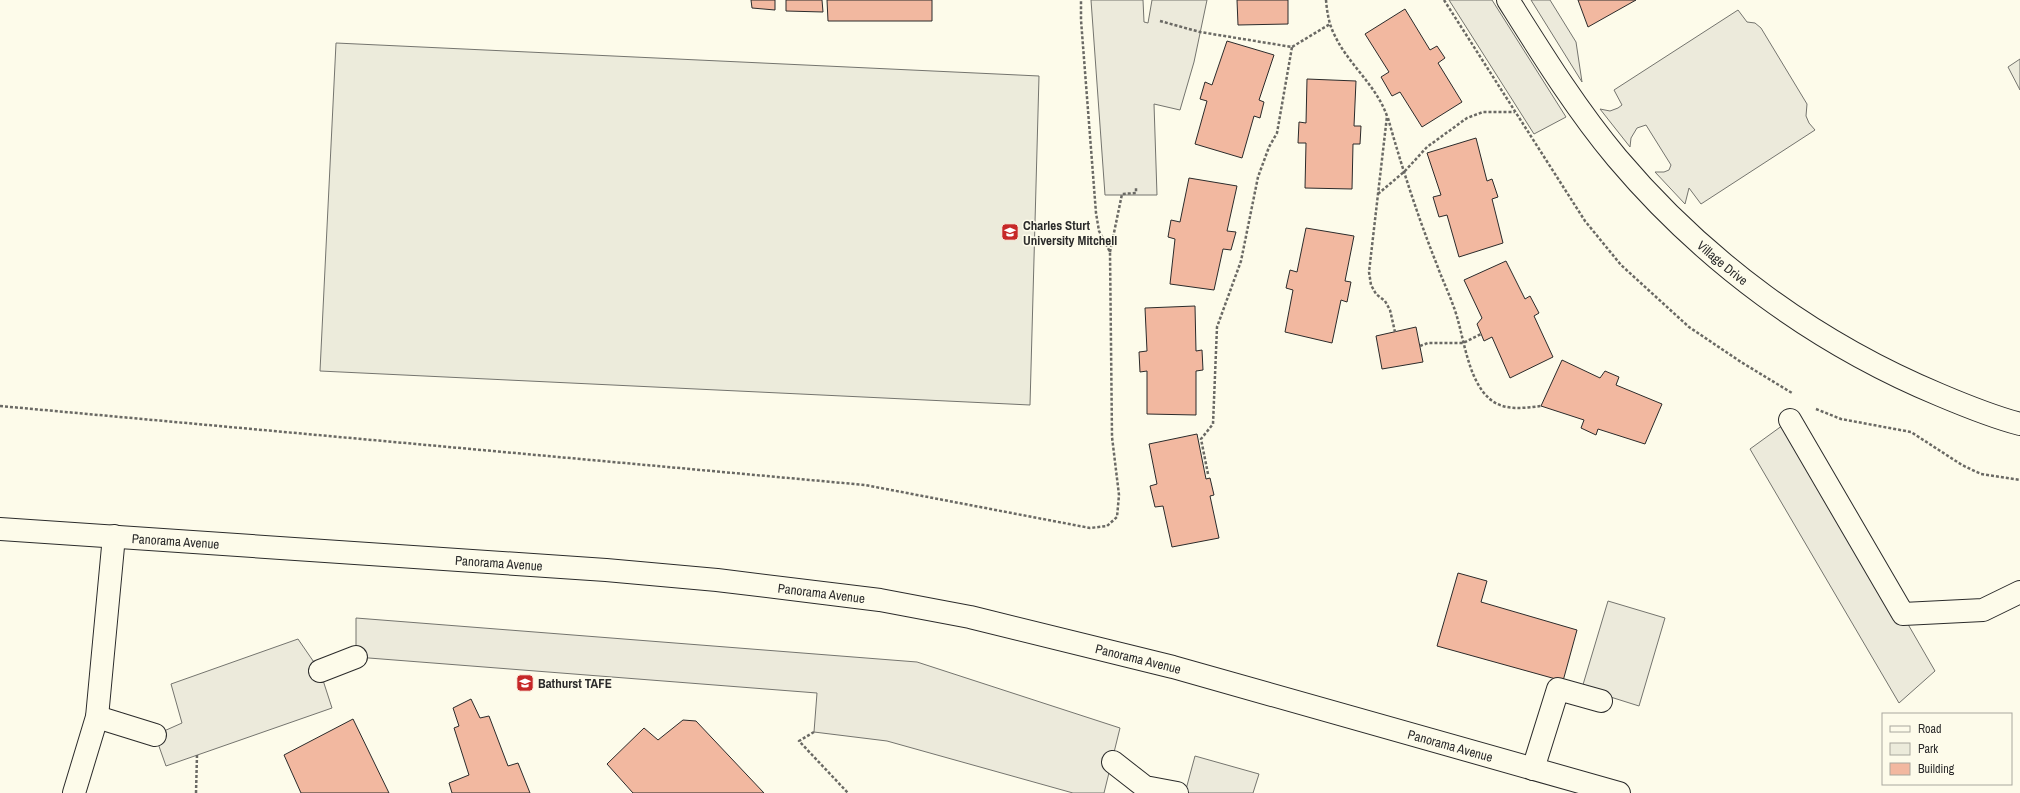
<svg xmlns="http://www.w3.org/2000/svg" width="2020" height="793" font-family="'Archivo Narrow',sans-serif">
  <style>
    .green { fill: #ecebdb; stroke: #74746e }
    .parking { fill: #eceadb; stroke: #74746e }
    .building { fill: #f2b8a0; stroke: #2b2b2b }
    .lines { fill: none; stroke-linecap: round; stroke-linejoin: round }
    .minor-casing { stroke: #2b2b2b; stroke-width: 24 }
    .path { stroke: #6a6964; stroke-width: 2.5; stroke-dasharray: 3 2; stroke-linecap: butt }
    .minor { stroke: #fdfbea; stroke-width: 22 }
    .labels { text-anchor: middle; stroke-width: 3; stroke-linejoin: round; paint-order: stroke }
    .poi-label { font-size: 13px; font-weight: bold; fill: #2b2b2b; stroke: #fdfbea; text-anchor: start }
    .street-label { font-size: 13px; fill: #2b2b2b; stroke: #fdfbea }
  </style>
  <rect width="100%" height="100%" fill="#fdfbea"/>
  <path class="green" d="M336 43 1039 76 1030 405 320 371Z
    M2020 59V90L2008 67Z"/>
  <path class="parking" d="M1091 0H1143L1144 22 1148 23 1152 0H1207L1194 62 1180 110 1154 104 1157 195H1105Z
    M1449 0H1492L1566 117 1534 134Z
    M1531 0H1550L1576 42 1582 82Z
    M1738 10 1747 22 1755 23 1761 28 1807 104 1806 116 1809 123 1815 130 1701 204 1689 188 1685 204 1655 172H1664L1669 170 1671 165 1646 125 1637 128 1631 138 1630 147 1600 109 1610 111 1618 108 1622 105 1614 90Z
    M1790 420 1935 671 1899 703 1750 449Z
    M1608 601 1665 618 1639 706 1582 688Z
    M356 618 917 662 1120 728 1104 793H1073L887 741 814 732 817 693 356 657Z
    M298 639 320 671 332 708 166 766 155 735 182 723 171 684Z
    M1195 756 1259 774 1253 793H1185Z"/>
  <path class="building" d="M751 0H775V10L752 8Z
    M786 0H822L823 12 786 11Z
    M827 0H932V21H828Z
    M1237 0H1288V24L1238 25Z
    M1578 0H1636L1588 27Z
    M1405 9 1430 50 1437 46 1445 58 1438 63 1462 102 1422 127 1400 92 1392 96 1381 77 1389 72 1365 34Z
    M1227 41 1274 55 1259 100 1264 102 1260 118 1254 116 1242 158 1195 144 1207 101 1200 99 1205 82 1212 85Z
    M1307 79 1356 81 1354 126H1361L1360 144H1353L1352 189 1305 188 1306 143H1298L1299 122 1306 123Z
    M1476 138 1487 181 1492 179 1498 197 1492 199 1503 243 1459 257 1447 215 1439 217 1433 197 1441 195 1427 153Z
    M1189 178 1237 186 1227 231 1236 232 1231 250 1223 249 1214 290 1170 284 1175 239 1168 237 1171 220 1180 222Z
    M1306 228 1354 236 1345 281 1351 282 1347 302 1341 300 1332 343 1285 332 1293 290 1286 288 1290 270 1297 272Z
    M1506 261 1525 299 1530 296 1539 313 1534 316 1553 357 1510 378 1492 337 1484 341 1477 324 1482 318 1464 280Z
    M1195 306 1196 351 1202 350 1203 370 1196 371V415L1147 414V371L1140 372 1139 352 1147 351 1145 308Z
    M1416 327 1423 362 1382 369 1376 336Z
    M1562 360 1600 378 1605 371 1619 377 1616 385 1662 404 1645 444 1598 429 1596 435 1581 428 1584 420 1541 406Z
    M1197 434 1206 479 1210 478 1214 495 1210 496 1219 538 1172 547 1163 506 1155 507 1150 486 1157 484 1149 444Z
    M1458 573 1487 581 1481 602 1577 630 1563 681 1437 646Z
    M471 699 480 718 489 716 508 766 518 763 530 793H452L449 783 469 775 454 728 459 726 453 708Z
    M353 719 389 793H301L284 755Z
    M683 720 696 721 764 793H633L607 764 644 728 658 740Z"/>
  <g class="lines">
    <defs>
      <g id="minor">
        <path id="s1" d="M1508 0C1542 54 1576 109 1617 158 1704 261 1815 343 1940 395 1966 406 1993 417 2020 424"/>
        <path d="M1790 420 1903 614 1983 610 2020 592"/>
        <path id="s2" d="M0 529 606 570 717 580 880 600 970 617 1173 667 1619 793"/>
        <path d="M320 671 356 657"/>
        <path d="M97 717 155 735"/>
        <path d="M1113 762 1145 787 1177 793"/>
        <path d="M1533 769 1558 689 1601 701"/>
        <path d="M74 793 97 717 114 536"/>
      </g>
    </defs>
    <use href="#minor" class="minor-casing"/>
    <path class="path" d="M1326 0C1327 12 1329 25 1335 36 1349 65 1376 85 1387 116L1369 272 1371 285 1376 294 1385 301 1390 310 1395 332
      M1444 0 1585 221 1621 265 1689 327 1741 362 1792 393
      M1160 21 1200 32 1292 47 1330 24
      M1388 118C1402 168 1418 217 1437 265 1442 279 1448 291 1453 305 1464 332 1466 380 1491 400 1505 411 1524 408 1541 406
      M1378 194 1405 171 1427 147 1467 118 1483 112H1515
      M1110 252 1122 194 1136 193V188
      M1420 346 1428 343H1463L1481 334
      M0 406 865 485 1090 528 1107 526 1117 517 1119 495 1112 437 1110 252 1099 231 1096 213 1081 20V0
      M1816 409 1841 419 1911 432 1962 465 1981 474 2020 480
      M1208 474 1201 439 1213 424 1217 327 1241 261 1258 177 1269 147 1277 133 1292 47
      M814 732 799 741 848 793
      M196 793 197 755"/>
    <use href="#minor" class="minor"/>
  </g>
  <defs>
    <symbol id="university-square" viewBox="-11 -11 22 22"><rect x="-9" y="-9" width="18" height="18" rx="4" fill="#c62828" stroke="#fdfbea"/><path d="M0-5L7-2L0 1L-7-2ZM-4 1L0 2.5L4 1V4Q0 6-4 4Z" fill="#fff"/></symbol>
  </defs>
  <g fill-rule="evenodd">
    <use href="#university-square" x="1000" y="222" width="20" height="20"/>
    <use href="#university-square" x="515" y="673" width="20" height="20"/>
  </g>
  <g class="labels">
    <g class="poi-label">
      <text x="1023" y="230">Charles Sturt<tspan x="1023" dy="15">University Mitchell</tspan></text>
      <text x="538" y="688">Bathurst TAFE</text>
    </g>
    <g class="street-label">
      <text dy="5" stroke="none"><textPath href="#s1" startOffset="341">Village Drive</textPath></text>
      <text dy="5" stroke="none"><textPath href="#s2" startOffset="176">Panorama Avenue</textPath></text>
      <text dy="5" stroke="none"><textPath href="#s2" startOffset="500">Panorama Avenue</textPath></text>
      <text dy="5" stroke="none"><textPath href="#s2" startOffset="824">Panorama Avenue</textPath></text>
      <text dy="5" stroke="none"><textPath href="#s2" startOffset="1148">Panorama Avenue</textPath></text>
      <text dy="5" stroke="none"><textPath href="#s2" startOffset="1472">Panorama Avenue</textPath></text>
    </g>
  </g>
  <rect x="1882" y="713" width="130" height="72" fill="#fdfbea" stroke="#a9a89e"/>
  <rect x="1890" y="726" width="20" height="6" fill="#fdfbea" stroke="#a9a89e"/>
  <text x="1918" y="733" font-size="12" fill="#2b2b2b">Road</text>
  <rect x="1890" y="743" width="20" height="12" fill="#ecebdb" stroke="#a9a89e"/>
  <text x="1918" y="753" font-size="12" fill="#2b2b2b">Park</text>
  <rect x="1890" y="763" width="20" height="12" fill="#f2b8a0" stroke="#a9a89e"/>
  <text x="1918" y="773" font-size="12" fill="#2b2b2b">Building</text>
</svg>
